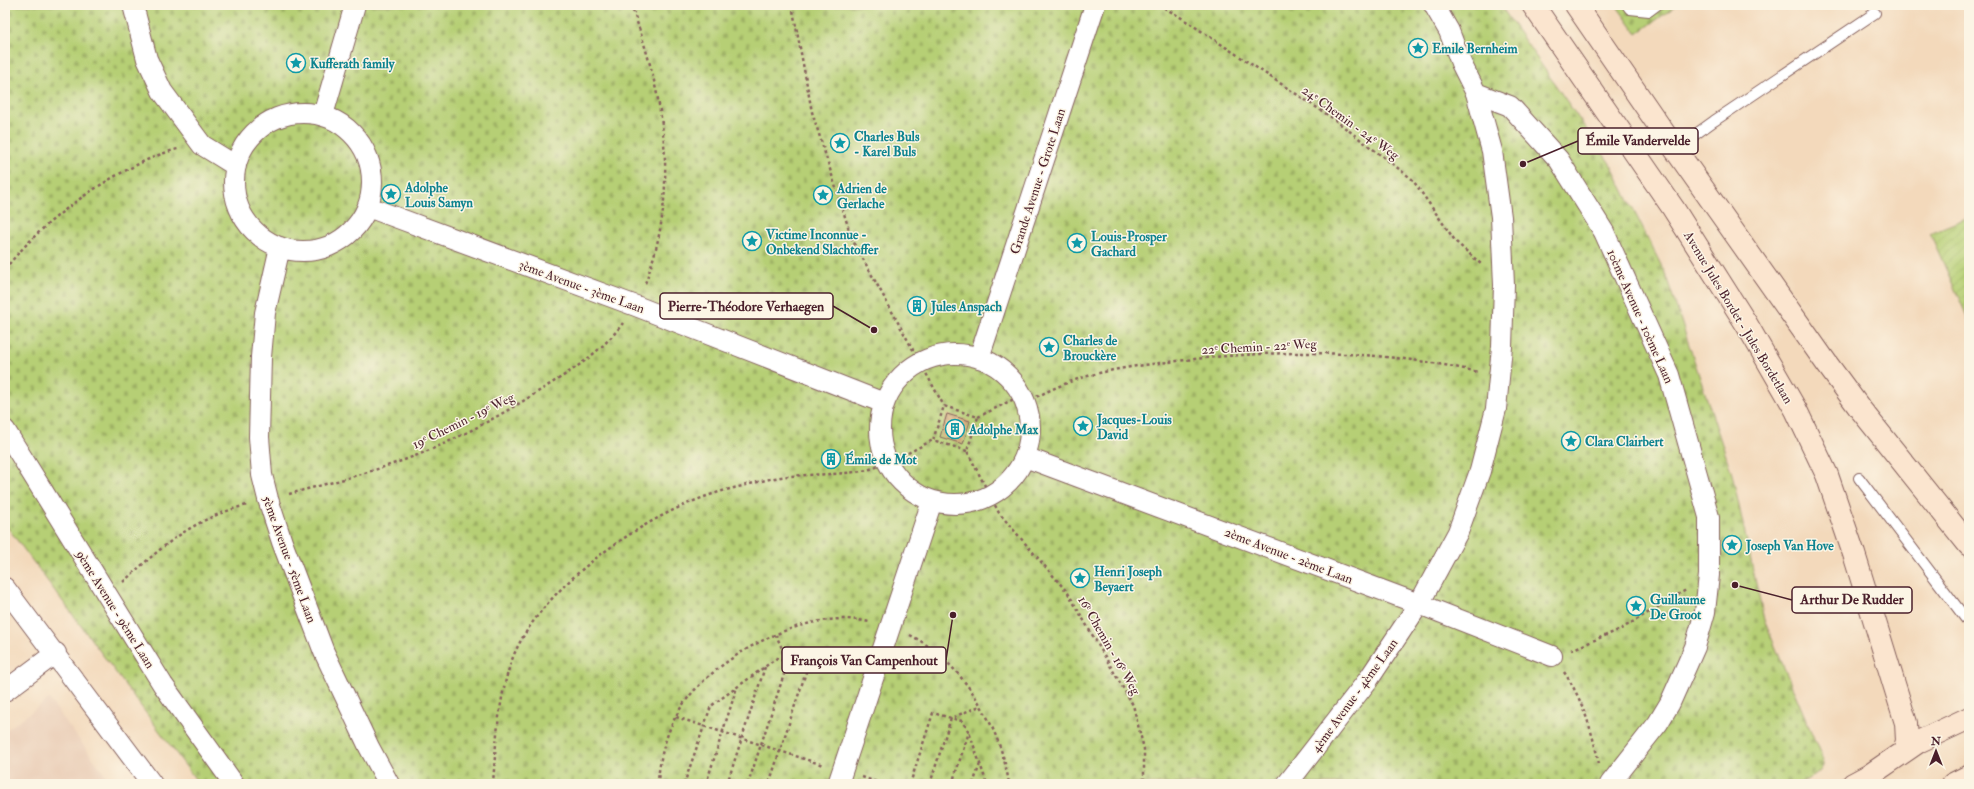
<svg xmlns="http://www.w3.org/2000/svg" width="1974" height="789" font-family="'IM FELL Double Pica',serif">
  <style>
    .built { fill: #eaceb7 }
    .cemetery { fill: url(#cemetery-stones); stroke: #807750 }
    .garden { fill: url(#garden-furrows); stroke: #807750 }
    .building { fill: url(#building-cross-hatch) }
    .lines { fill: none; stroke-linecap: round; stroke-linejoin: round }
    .lane-casing { stroke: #85605d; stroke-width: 12 }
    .street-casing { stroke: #85605d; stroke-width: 22 }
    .secondary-casing { stroke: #85605d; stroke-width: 24 }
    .path { stroke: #85605d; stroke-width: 2.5; stroke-dasharray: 3 3; stroke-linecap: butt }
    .lane { stroke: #fff; stroke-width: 10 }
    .street { stroke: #fff; stroke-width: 20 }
    .secondary { stroke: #fbe5cf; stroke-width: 22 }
    .labels { text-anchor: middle; stroke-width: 3; stroke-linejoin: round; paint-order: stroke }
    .culture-label { font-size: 13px; font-weight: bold; fill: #0d838f; stroke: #fcf5e5; text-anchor: start }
    .street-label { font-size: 13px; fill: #4a1f2b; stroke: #fcf5e5 }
    .leader { fill: none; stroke: #4a1f2b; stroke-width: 1.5 }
    .callout-dot { fill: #4a1f2b; stroke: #fcf5e5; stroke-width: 1.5 }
    .callout { fill: #fcf5e5; stroke: #4a1f2b; stroke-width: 1.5 }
    .callout-label { font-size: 14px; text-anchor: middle; font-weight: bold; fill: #4a1f2b }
  </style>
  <defs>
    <pattern id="cemetery-stones" width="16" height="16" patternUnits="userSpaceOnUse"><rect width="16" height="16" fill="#b6cf74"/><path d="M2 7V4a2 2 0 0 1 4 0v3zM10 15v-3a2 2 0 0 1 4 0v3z" fill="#9eb165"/></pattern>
    <pattern id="garden-furrows" width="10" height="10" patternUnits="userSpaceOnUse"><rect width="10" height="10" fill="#b6cf74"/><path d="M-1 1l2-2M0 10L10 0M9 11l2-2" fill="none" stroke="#9eb165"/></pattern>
    <pattern id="building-cross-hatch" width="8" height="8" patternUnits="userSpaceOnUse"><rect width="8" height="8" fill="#d5ac75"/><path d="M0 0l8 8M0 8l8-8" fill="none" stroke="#af8b60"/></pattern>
  </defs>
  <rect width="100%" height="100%" fill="#fcf5e5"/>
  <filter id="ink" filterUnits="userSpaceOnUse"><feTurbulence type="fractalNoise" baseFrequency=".025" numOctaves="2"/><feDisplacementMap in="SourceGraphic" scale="8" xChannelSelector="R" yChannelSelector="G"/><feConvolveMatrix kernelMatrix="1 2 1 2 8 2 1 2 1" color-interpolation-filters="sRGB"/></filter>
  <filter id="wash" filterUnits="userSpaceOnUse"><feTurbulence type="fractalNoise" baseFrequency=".012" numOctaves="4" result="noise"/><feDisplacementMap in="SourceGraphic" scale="16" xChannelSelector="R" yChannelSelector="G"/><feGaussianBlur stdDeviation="0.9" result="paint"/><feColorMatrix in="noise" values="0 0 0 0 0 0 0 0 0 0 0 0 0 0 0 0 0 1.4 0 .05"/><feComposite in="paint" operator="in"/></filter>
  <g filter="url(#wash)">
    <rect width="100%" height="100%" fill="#f3d9bb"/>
    <path class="built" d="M49 699 112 784H5V731Z"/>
    <path class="cemetery" d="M5 5H1500L1611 165 1665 273 1732 474 1764 620 1823 760C1825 774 1808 779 1798 784H199L5 524Z
      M1616 5H1677L1637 34Z"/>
    <path class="garden" d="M1969 217V321L1930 233Z"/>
    <g id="blocks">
      <path class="building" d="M947 414 970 421 963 444 940 437Z"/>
    </g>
  </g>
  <g filter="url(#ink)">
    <use href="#blocks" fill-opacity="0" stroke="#85605d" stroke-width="1"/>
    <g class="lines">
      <defs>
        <path id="lane" d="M1627 5 1630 9 1649 11 1657 5
          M1675 149 1714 121 1875 13
          M1859 478 1969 623"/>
        <path id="street" d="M133 5 147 59 162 91 202 145 236 166
          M1476 93 1510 106 1559 160 1604 232 1669 375 1709 517V575L1705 612 1695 647 1670 703 1658 723 1610 784
          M234 182a69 69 0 1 1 138 0a69 69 0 1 1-138 0Z
          M323 115 355 5
          M368 207 636 306 884 403
          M280 247 265 313 261 357 259 437 262 475 268 499 282 542 324 652 369 747 389 784
          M880 429a75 75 0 1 1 150 0a75 75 0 1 1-150 0Z
          M979 358 1095 5
          M5 430 163 685 234 784
          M1025 457 1419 604 1552 656
          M5 588 152 784
          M5 691 56 653
          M838 784 932 501
          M1287 784 1368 680 1419 604 1458 532 1480 471 1496 409 1502 347 1504 285 1501 217 1492 151 1476 93 1461 63 1449 31 1434 5"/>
        <path id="secondary" d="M1533 5 1673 208 1747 325 1796 410 1827 475 1854 554 1906 723 1907 741 1904 751
          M1576 5 1675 149 1827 364 1861 410 1969 545
          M1853 784 1870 775 1918 742 1969 718
          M1953 784 1969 776"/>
      </defs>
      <use href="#lane" class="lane-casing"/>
      <use href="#street" class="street-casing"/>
      <use href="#secondary" class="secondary-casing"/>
      <path class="path" d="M631 5C665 98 681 191 644 286
        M792 5 812 112 852 239 944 406
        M1159 5 1177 15 1331 117 1412 179 1456 242 1481 264
        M5 269C37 229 75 199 119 174 138 164 157 154 178 149
        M1026 402C1042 394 1058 386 1075 380 1107 369 1143 365 1177 361 1277 349 1379 349 1478 372
        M978 417 1022 395
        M967 451 933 440 944 406 978 417 967 451 999 513 1068 593 1133 705 1144 749V784
        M289 494C340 480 393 467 441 445 478 428 513 408 547 386 575 369 603 350 623 323
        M123 582C164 545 192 519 247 505
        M910 635C962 662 1001 726 1009 784
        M1571 650 1621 629 1686 590
        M1564 672C1583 700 1592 731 1599 764
        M676 717 823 765
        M862 777 882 784
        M493 784C496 742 499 683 518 646 555 574 660 504 738 487 755 483 773 477 790 476 814 474 838 475 862 471 887 466 911 451 933 440
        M658 784C659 755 669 722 687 699 724 652 809 607 869 622
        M684 784 711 706 777 658 807 669 769 784
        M706 784 737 687
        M727 784 765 667
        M748 784 788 662 776 635
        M910 784 933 713 962 721 969 732 987 784
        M930 784 951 718 980 706
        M952 784 969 732
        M973 784 980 764"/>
      <use href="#lane" class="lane"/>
      <use href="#street" class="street"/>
      <use href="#secondary" class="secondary"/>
    </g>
  </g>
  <defs>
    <symbol id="sight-ring" viewBox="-11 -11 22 22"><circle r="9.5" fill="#fcf5e5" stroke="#0f9aa8" stroke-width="1.5"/><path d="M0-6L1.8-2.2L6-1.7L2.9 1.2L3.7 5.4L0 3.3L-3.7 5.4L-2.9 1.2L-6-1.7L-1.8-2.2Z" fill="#0f9aa8"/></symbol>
    <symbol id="building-ring" viewBox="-11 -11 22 22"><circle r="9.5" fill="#fcf5e5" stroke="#0f9aa8" stroke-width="1.5"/><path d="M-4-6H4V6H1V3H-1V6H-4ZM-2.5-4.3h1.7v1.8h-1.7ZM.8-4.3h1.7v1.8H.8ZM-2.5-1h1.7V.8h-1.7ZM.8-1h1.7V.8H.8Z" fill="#0f9aa8"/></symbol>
  </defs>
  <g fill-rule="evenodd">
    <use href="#sight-ring" x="1407" y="37" width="22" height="22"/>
    <use href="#sight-ring" x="285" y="52" width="22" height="22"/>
    <use href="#sight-ring" x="829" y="132" width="22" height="22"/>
    <use href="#sight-ring" x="380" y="183" width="22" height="22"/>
    <use href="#sight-ring" x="812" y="184" width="22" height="22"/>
    <use href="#sight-ring" x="741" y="230" width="22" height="22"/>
    <use href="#sight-ring" x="1066" y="232" width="22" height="22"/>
    <use href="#building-ring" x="906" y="295" width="22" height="22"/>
    <use href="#sight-ring" x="1038" y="336" width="22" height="22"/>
    <use href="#sight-ring" x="1072" y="415" width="22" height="22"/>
    <use href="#building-ring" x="944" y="418" width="22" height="22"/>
    <use href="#sight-ring" x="1560" y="430" width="22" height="22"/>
    <use href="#building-ring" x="820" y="448" width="22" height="22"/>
    <use href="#sight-ring" x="1721" y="534" width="22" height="22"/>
    <use href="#sight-ring" x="1069" y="567" width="22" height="22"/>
    <use href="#sight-ring" x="1625" y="595" width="22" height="22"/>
  </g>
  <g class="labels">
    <g class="culture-label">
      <text x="1432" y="53">Emile Bernheim</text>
      <text x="310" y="68">Kufferath family</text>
      <text x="854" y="141">Charles Buls<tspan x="854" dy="15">- Karel Buls</tspan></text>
      <text x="405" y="192">Adolphe<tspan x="405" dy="15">Louis Samyn</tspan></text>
      <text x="837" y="193">Adrien de<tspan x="837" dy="15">Gerlache</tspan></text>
      <text x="766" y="239">Victime Inconnue -<tspan x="766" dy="15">Onbekend Slachtoffer</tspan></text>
      <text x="1091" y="241">Louis-Prosper<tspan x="1091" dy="15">Gachard</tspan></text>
      <text x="931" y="311">Jules Anspach</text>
      <text x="1063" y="345">Charles de<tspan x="1063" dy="15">Brouckère</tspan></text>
      <text x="1097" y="424">Jacques-Louis<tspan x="1097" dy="15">David</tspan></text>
      <text x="969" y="434">Adolphe Max</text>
      <text x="1585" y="446">Clara Clairbert</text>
      <text x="845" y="464">Émile de Mot</text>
      <text x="1746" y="550">Joseph Van Hove</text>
      <text x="1094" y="576">Henri Joseph<tspan x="1094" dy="15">Beyaert</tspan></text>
      <text x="1650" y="604">Guillaume<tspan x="1650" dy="15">De Groot</tspan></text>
    </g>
    <g class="street-label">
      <text transform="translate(1351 122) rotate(36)" y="5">24ᵉ Chemin - 24ᵉ Weg</text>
      <text transform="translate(1037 181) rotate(-72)" y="5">Grande Avenue - Grote Laan</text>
      <text transform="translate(582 286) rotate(20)" y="5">3ème Avenue - 3ème Laan</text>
      <text transform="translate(1641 316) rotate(66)" y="5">10ème Avenue - 10ème Laan</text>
      <text transform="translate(1739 317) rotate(59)" y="5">Avenue Jules Bordet - Jules Bordetlaan</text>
      <text transform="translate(1259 346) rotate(-3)" y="5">22ᵉ Chemin - 22ᵉ Weg</text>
      <text transform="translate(463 420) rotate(-26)" y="5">19ᵉ Chemin - 19ᵉ Weg</text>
      <text transform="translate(1289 555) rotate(21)" y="5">2ème Avenue - 2ème Laan</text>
      <text transform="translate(290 559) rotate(70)" y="5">5ème Avenue - 5ème Laan</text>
      <text transform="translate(116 609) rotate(58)" y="5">9ème Avenue - 9ème Laan</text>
      <text transform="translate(1110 645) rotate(60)" y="5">16ᵉ Chemin - 16ᵉ Weg</text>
      <text transform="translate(1354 695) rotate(-54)" y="5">4ème Avenue - 4ème Laan</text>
    </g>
  </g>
  <path class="leader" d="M1523 164L1578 141M874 330L833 306M1735 585L1792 600M953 615L946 660"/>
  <g class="callout-dot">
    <circle cx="1523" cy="164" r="4"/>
    <circle cx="874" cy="330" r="4"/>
    <circle cx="1735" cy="585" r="4"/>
    <circle cx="953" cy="615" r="4"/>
  </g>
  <g class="callout">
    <rect x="1578" y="128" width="120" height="26" rx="4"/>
    <rect x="660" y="293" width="173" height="26" rx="4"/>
    <rect x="1792" y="587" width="120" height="26" rx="4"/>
    <rect x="782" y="647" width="164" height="26" rx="4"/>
  </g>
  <g class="callout-label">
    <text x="1638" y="145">Émile Vandervelde</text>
    <text x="746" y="311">Pierre-Théodore Verhaegen</text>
    <text x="1852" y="604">Arthur De Rudder</text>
    <text x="864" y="665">François Van Campenhout</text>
  </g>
  <rect width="1974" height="789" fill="none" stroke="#fcf5e5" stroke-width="20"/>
  <g transform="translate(1936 751)" stroke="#fcf5e5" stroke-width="3" paint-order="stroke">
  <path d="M0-3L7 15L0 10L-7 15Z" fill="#4a1f2b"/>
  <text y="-6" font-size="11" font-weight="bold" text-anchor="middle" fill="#4a1f2b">N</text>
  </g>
</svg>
